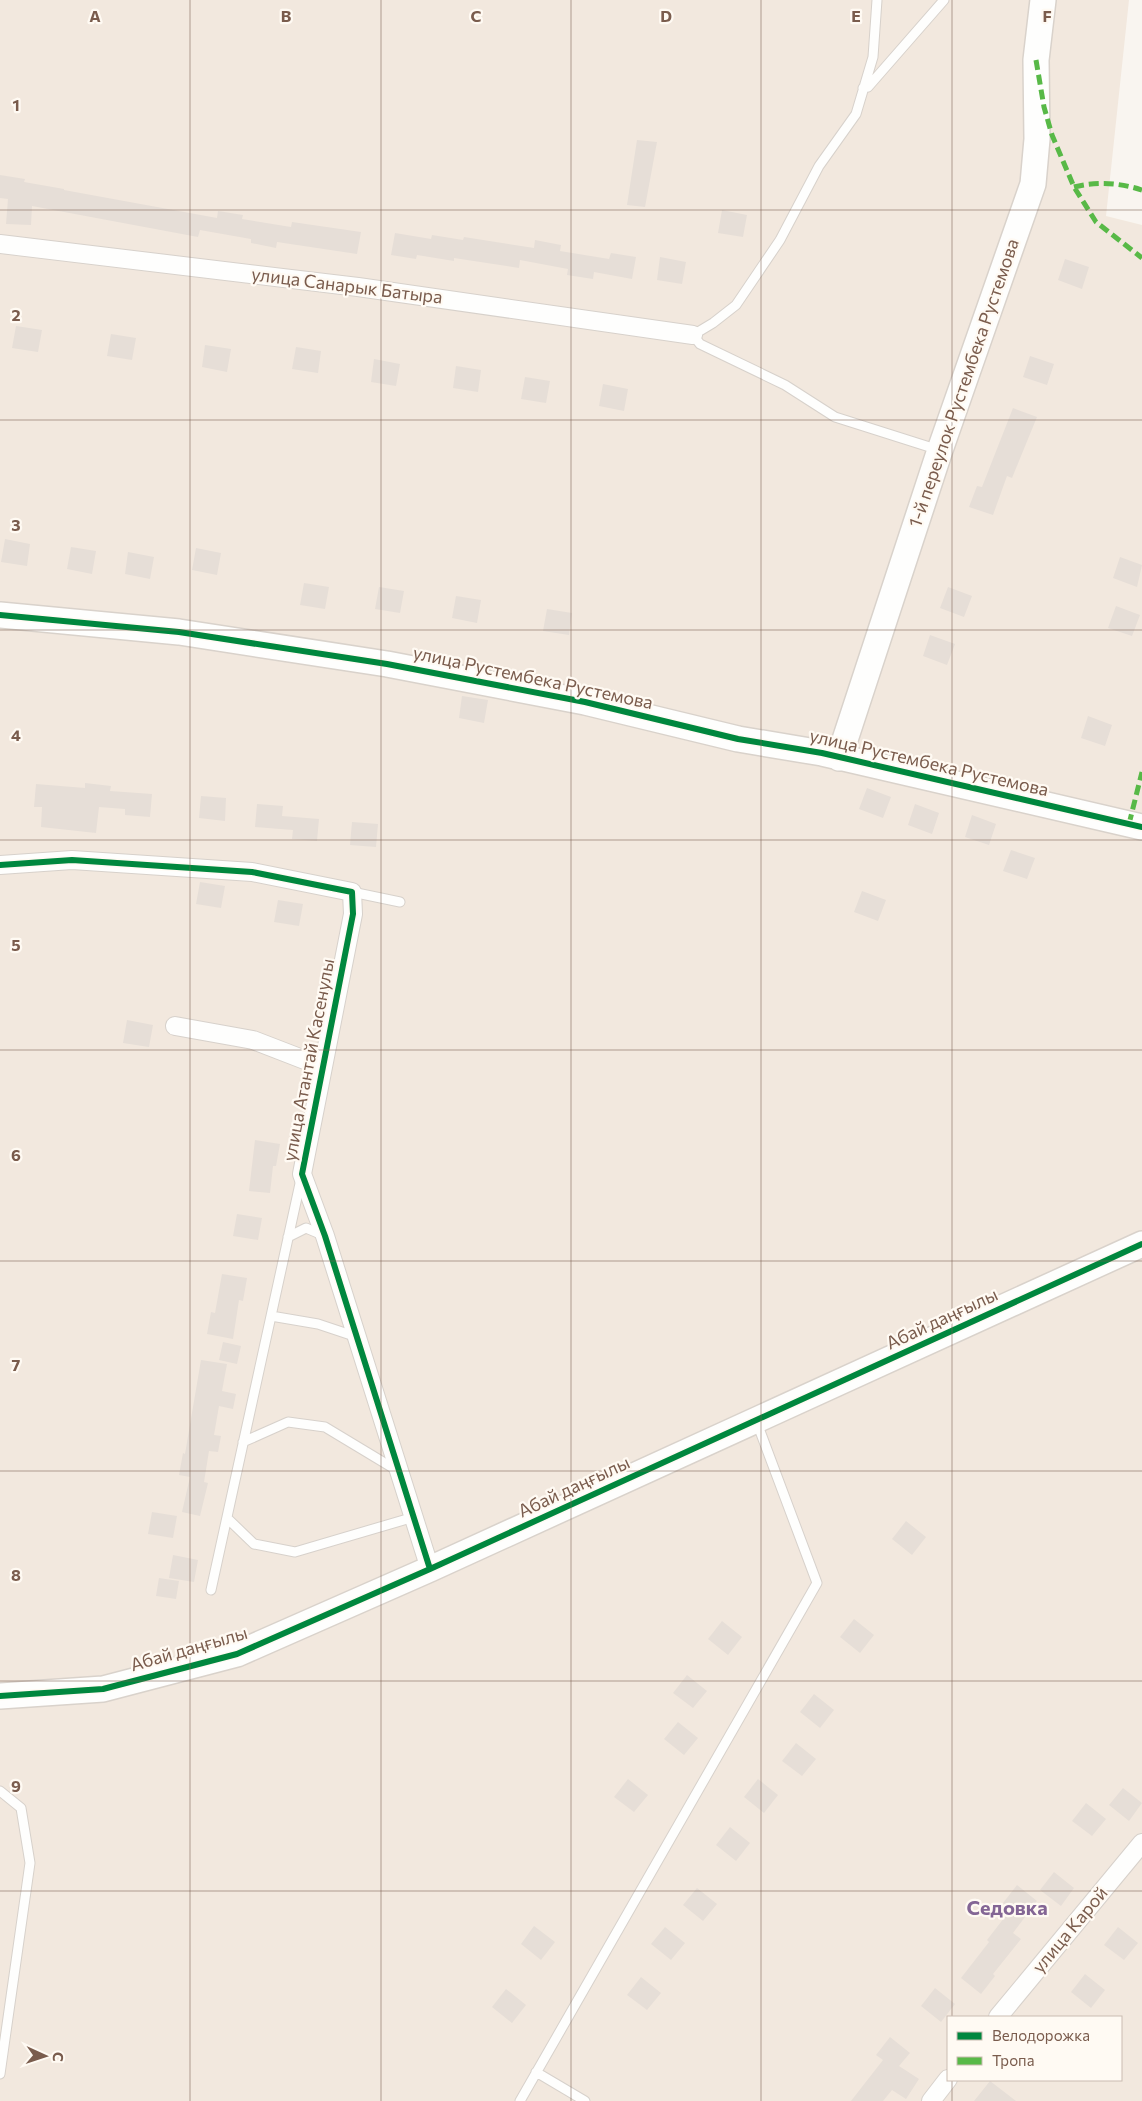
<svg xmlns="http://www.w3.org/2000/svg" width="1142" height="2101" font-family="Commissioner,sans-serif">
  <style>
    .residential { fill: #f2e8de; fill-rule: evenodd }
    .building { fill: #e6ded7 }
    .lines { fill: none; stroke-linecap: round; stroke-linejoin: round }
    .lane-casing { stroke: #d7d1cb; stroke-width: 11 }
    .street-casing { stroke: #d7d1cb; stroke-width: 20 }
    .secondary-casing { stroke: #d9d2cb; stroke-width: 28 }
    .lane { stroke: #fefefd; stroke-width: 9 }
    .street { stroke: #fefefd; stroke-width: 18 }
    .secondary { stroke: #fefefd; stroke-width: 25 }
    .quiet { stroke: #58b947; stroke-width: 5; stroke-dasharray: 10 5; stroke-linecap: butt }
    .cycleway-casing { stroke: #fffaf3; stroke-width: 9 }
    .cycleway { stroke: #00873e; stroke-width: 6 }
    .grid { fill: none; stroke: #7a5c4d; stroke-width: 1; stroke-opacity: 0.55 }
    .labels { text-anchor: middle; stroke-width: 4.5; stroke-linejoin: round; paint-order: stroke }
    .street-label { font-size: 18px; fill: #7a5c4d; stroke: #fffaf3 }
    .quarter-label { font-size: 20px; font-weight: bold; fill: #846695; stroke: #fffaf3 }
    .grid-label { font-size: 16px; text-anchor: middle; font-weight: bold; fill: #7a5c4d; stroke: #fffaf3; stroke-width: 4.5; stroke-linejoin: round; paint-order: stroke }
  </style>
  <rect width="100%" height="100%" fill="#f9f5f0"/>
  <path class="residential" d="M0 0H1129L1106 216 1142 225V2101H0ZM948 2017H1121V2080H948Z"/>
  <path class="building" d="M637 140 657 142 645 207 627 205Z
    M0 175 25 179 24 182 64 189V190L217 218 218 211 243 215 242 219 291 227 292 222 361 232 357 254 277 242 276 248 251 243V239L200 230 198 237 32 206 31 225 6 224 8 199 0 198Z
    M722 210 747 215 743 237 718 233Z
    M395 233 431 239 432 235 463 240 464 237 534 248 535 240 561 245 560 251 609 259 611 253 636 257 632 279 594 272 593 279 567 275 568 269 520 260 519 268 454 258V261L417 255 416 259 391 255Z
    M660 257 686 262 682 284 657 280Z
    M1065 259 1089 267 1082 289 1058 280Z
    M16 326 42 330 38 352 12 348Z
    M111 334 136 338 132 360 107 356Z
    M205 345 231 349 227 372 202 367Z
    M296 347 321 351 318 373 292 369Z
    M1030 356 1054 364 1047 385 1023 377Z
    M374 359 400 364 396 386 371 382Z
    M456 366 481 370 478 392 453 388Z
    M525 377 550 381 546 403 521 399Z
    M603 384 628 389 624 411 599 406Z
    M1013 408 1037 417 1012 478 1007 476 993 515 969 507 977 486 982 487Z
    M5 539 30 544 27 566 1 562Z
    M71 547 96 551 92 574 67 569Z
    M196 548 221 553 217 575 192 570Z
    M128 552 154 557 150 579 125 574Z
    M1120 557 1142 565 1137 587 1113 578Z
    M304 583 329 587 325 609 300 605Z
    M379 587 404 591 400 613 375 609Z
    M948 587 972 596 964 617 940 608Z
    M456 596 481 600 477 623 452 618Z
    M1116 606 1140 615 1132 636 1108 628Z
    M547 609 572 613 569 635 543 631Z
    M930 635 955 644 947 665 923 656Z
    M462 696 488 700 484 723 459 718Z
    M1088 716 1112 725 1105 746 1081 738Z
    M85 783 111 786 110 791 152 794 150 817 125 815V809L99 807 96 833 41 827 42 807H34L36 784 85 788Z
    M867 788 891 797 883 818 859 809Z
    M201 796 226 798 225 821 199 818Z
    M257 804 283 806 282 816 319 819 317 841 292 839 293 830 255 827Z
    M915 804 939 813 932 834 908 825Z
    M972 815 996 824 989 845 965 837Z
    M352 822 378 824 376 847 350 845Z
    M1011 850 1035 858 1027 879 1003 871Z
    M200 882 225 886 221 908 196 904Z
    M862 891 886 900 878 921 854 912Z
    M278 900 303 904 299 926 274 922Z
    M127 1020 153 1025 149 1047 123 1043Z
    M255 1140 280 1144 276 1166H273L270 1193 249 1191Z
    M237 1214 262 1218 258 1240 233 1236Z
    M222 1274 247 1278 243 1301 239 1300 233 1339 207 1334 211 1312 215 1313Z
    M223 1342 241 1346 237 1364 219 1360Z
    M201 1360 227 1364 222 1391 236 1394 233 1409 219 1406 214 1435 221 1436 218 1452 209 1451 204 1482 208 1483 200 1516 182 1512 190 1477 179 1475 183 1453 185 1454Z
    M152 1512 177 1516 173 1538 148 1534Z
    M906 1521 926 1537 912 1555 892 1539Z
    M173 1555 198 1560 194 1582 169 1578Z
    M159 1578 179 1581 176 1599 156 1596Z
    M854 1619 874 1635 860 1653 840 1637Z
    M722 1621 742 1637 728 1655 708 1639Z
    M687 1675 707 1691 693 1708 673 1693Z
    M814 1694 834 1710 820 1728 800 1712Z
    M678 1722 698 1738 684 1755 664 1739Z
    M796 1743 816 1759 802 1776 782 1761Z
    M628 1779 648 1795 634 1812 614 1797Z
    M758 1779 778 1795 764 1813 744 1797Z
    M1123 1788 1142 1803 1129 1821 1109 1805Z
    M1086 1803 1106 1819 1092 1836 1072 1821Z
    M730 1827 750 1843 736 1861 716 1845Z
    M1054 1872 1074 1888 1061 1906 1040 1890Z
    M1017 1885 1037 1901 1013 1933 1021 1939 993 1974 995 1976 981 1994 961 1978 989 1942 987 1940 1011 1909 1003 1903Z
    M697 1888 717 1904 703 1921 683 1905Z
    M534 1926 555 1942 541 1960 521 1944Z
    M665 1927 685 1943 671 1960 651 1944Z
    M1118 1927 1138 1943 1124 1960 1104 1945Z
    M1085 1974 1105 1990 1091 2008 1071 1992Z
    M641 1977 661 1993 647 2010 627 1995Z
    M935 1988 955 2004 941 2022 921 2006Z
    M506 1989 526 2005 512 2023 492 2007Z
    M890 2037 910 2053 899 2066 919 2079 906 2099 892 2090 883 2101H851L883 2060 876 2055Z
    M990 2081 1016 2101H974Z"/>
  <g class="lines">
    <defs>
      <path id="lane" d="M877 0 873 57 856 114 819 166 780 240 736 305 713 323 693 335 700 344 785 385 835 417 939 450
        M863 88 868 87 944 0
        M352 892 400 902
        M288 1237 306 1228 325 1236
        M271 1316 318 1324 357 1337
        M243 1442 288 1422 325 1427 398 1471
        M227 1518 254 1544 295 1552 414 1517
        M211 1590 301 1179
        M0 1791 21 1808 30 1863 0 2074
        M536 2072 585 2101
        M520 2101 817 1583 757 1423"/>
      <path id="street" d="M0 244 358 287 693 335
        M0 865 72 860 252 872 352 892 353 914 302 1174 325 1236 430 1569
        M175 1026 253 1040 323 1067
        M998 2017 1142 1843
        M931 2101 948 2079"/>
      <path id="secondary" d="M0 615 179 632 387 664 585 702 738 739 822 753 1142 827
        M839 758 940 450 1033 184 1037 139 1036 60 1043 0
        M0 1696 103 1689 237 1654 430 1569 1142 1244"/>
    </defs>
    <use href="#lane" class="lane-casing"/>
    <use href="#street" class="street-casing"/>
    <use href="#secondary" class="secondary-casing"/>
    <use href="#lane" class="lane"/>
    <use href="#street" class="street"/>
    <use href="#secondary" class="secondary"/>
    <path class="quiet" d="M1036 60 1044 107 1052 135 1074 187 1096 222 1142 258
      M1074 187C1097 181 1120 183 1142 190
      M1129 824 1142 772"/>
    <defs>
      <path id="cycleway" d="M0 615 179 632 387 664 585 702 738 739 822 753 1142 827
        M0 865 72 860 252 872 352 892 353 914 302 1174 325 1236 430 1569
        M0 1696 103 1689 237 1654 430 1569 1142 1244"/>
    </defs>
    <use href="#cycleway" class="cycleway-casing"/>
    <use href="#cycleway" class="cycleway"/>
  </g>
  <path class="grid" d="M190 0V2101M381 0V2101M571 0V2101M761 0V2101M952 0V2017M0 210H1142M0 420H1142M0 630H1142M0 840H1142M0 1050H1142M0 1261H1142M0 1471H1142M0 1681H1142M0 1891H1142M952 2080V2101"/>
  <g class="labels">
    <g class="street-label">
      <text transform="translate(347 286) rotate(7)" y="6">улица Санарык Батыра</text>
      <text transform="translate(964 383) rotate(-71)" y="6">1-й переулок Рустембека Рустемова</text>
      <text transform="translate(533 678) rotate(12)" y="6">улица Рустембека Рустемова</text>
      <text transform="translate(929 763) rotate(13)" y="6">улица Рустембека Рустемова</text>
      <text transform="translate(309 1060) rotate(-79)" y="6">улица Атантай Касенулы</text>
      <text transform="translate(942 1319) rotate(-25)" y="6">Абай даңғылы</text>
      <text transform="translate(574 1487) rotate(-25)" y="6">Абай даңғылы</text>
      <text transform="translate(189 1649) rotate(-16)" y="6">Абай даңғылы</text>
      <text transform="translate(1070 1930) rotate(-50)" y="6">улица Карой</text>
    </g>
    <g class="quarter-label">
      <text x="1007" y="1915">Седовка</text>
    </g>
  </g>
  <g class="grid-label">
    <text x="95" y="22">A</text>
    <text x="286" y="22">B</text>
    <text x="476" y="22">C</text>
    <text x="666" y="22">D</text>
    <text x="856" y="22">E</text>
    <text x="1047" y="22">F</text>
    <text x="16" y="111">1</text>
    <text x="16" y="321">2</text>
    <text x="16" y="531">3</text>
    <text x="16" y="741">4</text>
    <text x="16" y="951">5</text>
    <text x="16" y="1161">6</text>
    <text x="16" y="1371">7</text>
    <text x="16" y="1581">8</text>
    <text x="16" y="1792">9</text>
  </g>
  <rect x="947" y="2016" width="175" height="65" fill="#fffaf3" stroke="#cabbb1"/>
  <rect x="957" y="2032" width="25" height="8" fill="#00873e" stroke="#cabbb1"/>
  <text x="992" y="2041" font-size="15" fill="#7a5c4d">Велодорожка</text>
  <rect x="957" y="2057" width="25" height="8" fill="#58b947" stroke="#cabbb1"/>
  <text x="992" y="2066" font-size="15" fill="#7a5c4d">Тропа</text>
  <g transform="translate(45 2056) rotate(93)" stroke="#fffaf3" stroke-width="4" paint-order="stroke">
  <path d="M0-4L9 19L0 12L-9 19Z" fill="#7a5c4d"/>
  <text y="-8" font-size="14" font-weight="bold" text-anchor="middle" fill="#7a5c4d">С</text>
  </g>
</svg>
